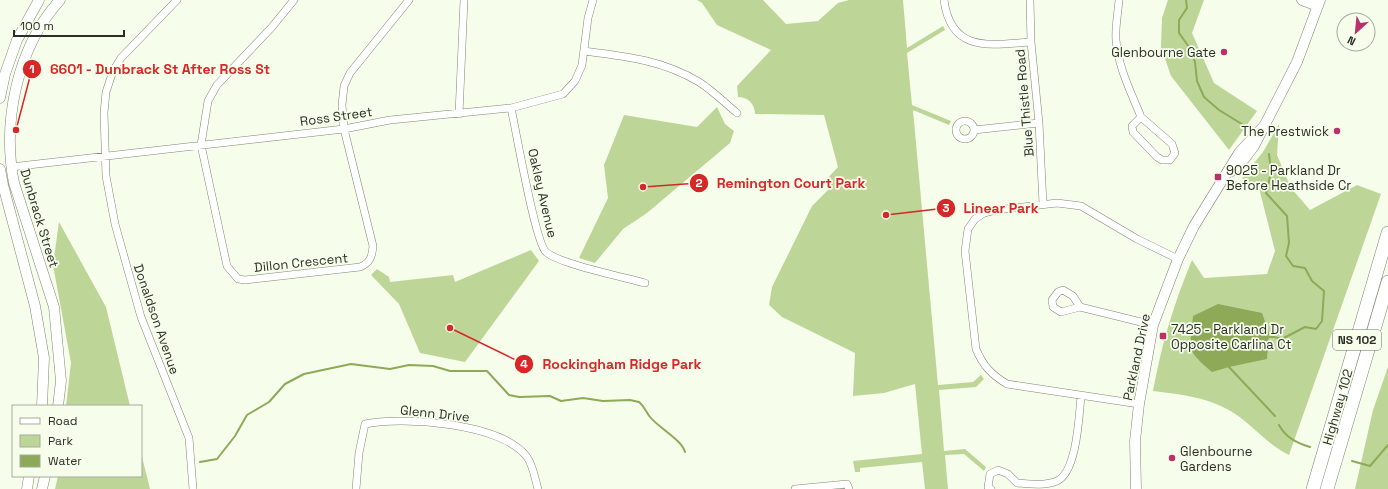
<svg xmlns="http://www.w3.org/2000/svg" width="1388" height="489" font-family="'Space Grotesk',sans-serif">
  <style>
    .green { fill: #bed598 }
    .water { fill: #8ea958 }
    .lines { fill: none; stroke-linecap: round; stroke-linejoin: round }
    .stream { stroke: #8ea958; stroke-width: 2 }
    .street-casing { stroke: #7e8574; stroke-width: 8 }
    .secondary-casing { stroke: #7e8574; stroke-width: 11 }
    .highway-casing { stroke: #7e8574; stroke-width: 14 }
    .street { stroke: #fff; stroke-width: 7 }
    .secondary { stroke: #fff; stroke-width: 10 }
    .highway { stroke: #fff; stroke-width: 13 }
    .poi-dot { fill: #ba306a; stroke: #f6feeb; stroke-width: 1.5 }
    .labels { text-anchor: middle; stroke-width: 3.5; stroke-linejoin: round; paint-order: stroke }
    .shield { fill: #f6feeb; stroke: #686c62; stroke-width: 1 }
    .shield-label { font-size: 12px; font-weight: bold; fill: #2b2e27 }
    .poi-label { font-size: 13px; fill: #2b2e27; stroke: #f6feeb; text-anchor: start }
    .street-label { font-size: 13px; fill: #2b2e27; stroke: #f6feeb }
    .leader { fill: none; stroke: #d62828; stroke-width: 1.5 }
    .callout-dot { fill: #d62828; stroke: #f6feeb; stroke-width: 1.5 }
    .mark-label { font-size: 12px; text-anchor: middle; font-weight: bold; fill: #fff }
    .callout-label { font-size: 14px; text-anchor: middle; font-weight: bold; fill: #d62828; stroke: #f6feeb; stroke-width: 3.5; stroke-linejoin: round; paint-order: stroke }
  </style>
  <rect width="100%" height="100%" fill="#f6feeb"/>
  <path class="green" d="M697 0H763L786 24 818 21 838 3 849 0H903L907 48 943 26 945 30 907 53 912 105 951 121 949 125 913 110 938 385 973 382 981 375 984 379 976 387 939 390 944 451 965 449 986 467 984 471 964 454 945 455 948 489H925L922 462 860 468V472H855L853 461 922 454 915 384 884 393 853 396 855 353 782 317 769 305 772 287 812 206 830 188 825 181 838 167 824 115 755 114C755 104 748 97 738 97L737 86 771 50 717 25 702 3Z
    M1168 0H1204L1192 33 1214 83 1257 111 1229 150 1171 76 1161 47 1162 18Z
    M717 107 725 124 734 131 730 143 647 213 623 229 595 263 579 258 608 198 604 165 624 115 697 127Z
    M1279 124 1277 155 1291 188 1310 210 1357 185 1381 194 1289 455C1270 446 1258 431 1241 418 1215 398 1185 395 1153 391 1161 346 1174 303 1192 260L1204 278 1267 274 1275 251 1259 188 1242 178 1263 152Z
    M59 222 106 307 130 406H66L71 363 53 265Z
    M531 250 539 261 465 362 420 353 399 304 371 275 377 269 389 277 390 282 453 275 455 282Z
    M1388 367V489H1355L1373 410Z
    M141 453 150 489H55L58 476H141Z"/>
  <path class="water" d="M1218 304 1262 313 1269 333 1267 359 1229 367 1212 372C1185 349 1190 350 1193 316Z"/>
  <g class="lines">
    <path class="stream" d="M1186 0 1187 8 1179 20V33L1189 47 1195 62 1197 81 1204 97 1219 110 1245 126
      M1269 154 1271 173 1266 193 1287 216 1289 243 1286 256 1293 266 1305 268 1312 281 1324 291 1322 321 1316 329 1305 327 1282 339 1274 337H1269
      M1229 367 1275 416
      M1279 425C1286 438 1297 443 1310 447
      M1352 461 1370 466 1388 445
      M200 462 217 459 235 436 247 415 269 402 285 384 304 374 351 364 390 369 409 365 433 366 450 371H487L509 395 519 397 550 396 561 401 583 398 603 401 630 400 639 402C644 406 646 412 650 417 659 428 682 440 685 452"/>
    <defs>
      <path id="street" d="M177 0 121 58 113 71 106 92 104 113 106 176 115 224 141 317 189 438 193 489
        M294 0 272 27 217 85 208 101 201 145 227 266 238 279 245 280 360 267C370 263 372 257 373 246L344 129 342 105 344 86 350 73 409 0
        M944 0C951 53 989 45 1031 42
        M1030 0 1031 42 1039 123 1043 204
        M1119 0C1118 13 1115 27 1116 40 1118 67 1131 92 1141 117
        M584 51C624 56 663 60 699 82 712 90 725 103 737 113
        M511 108C516 130 535 242 546 252 560 264 623 277 645 283
        M459 114 464 0
        M1141 117 1172 144 1175 153 1170 160H1162L1157 157 1133 132 1132 126Z
        M956 130a9 9 0 1 1 18 0a9 9 0 1 1-18 0Z
        M974 130 1039 123
        M11 167 344 129 390 120 511 108 563 94 575 81 582 65 588 18 593 0
        M1080 307 1073 296 1063 290 1058 292 1052 300 1053 307 1061 312 1080 307 1153 325
        M1139 404 1007 384C992 375 983 366 976 349L965 251 968 229 975 219 984 213 996 210 1057 203 1081 206 1137 239 1178 259
        M356 489 359 453 365 424C403 416 502 423 527 457 533 465 535 479 538 489
        M795 489 847 484 849 489
        M991 489 988 487 990 474 998 470 1008 474 1017 483C1030 484 1045 486 1057 481 1077 472 1079 416 1081 396"/>
      <path id="secondary" d="M1302 0 1318 6
        M0 98 5 74 17 40 39 0
        M0 169 3 185 35 306 44 358 42 406
        M1232 171 1245 158 1254 146 1297 62 1320 0
        M58 406 61 381 54 307 14 183C2 122 17 47 60 0
        M27 489 29 476
        M42 489 45 476
        M1136 489 1135 441 1139 404 1153 325 1178 259 1194 226 1239 153 1264 126"/>
      <path id="highway" d="M1313 489 1388 233
        M1327 489 1388 282"/>
    </defs>
    <use href="#street" class="street-casing"/>
    <use href="#secondary" class="secondary-casing"/>
    <use href="#highway" class="highway-casing"/>
    <use href="#street" class="street"/>
    <use href="#secondary" class="secondary"/>
    <use href="#highway" class="highway"/>
  </g>
  <g class="poi-dot">
    <circle cx="1224" cy="52" r="4"/>
    <circle cx="1337" cy="131" r="4"/>
    <rect x="1214" y="173" width="8" height="8" rx="2"/>
    <rect x="1159" y="332" width="8" height="8" rx="2"/>
    <circle cx="1172" cy="458" r="4"/>
  </g>
  <g class="labels">
    <rect class="shield" x="1333" y="330" width="48" height="20" rx="3"/>
    <g class="shield-label">
      <text x="1357" y="344">NS 102</text>
    </g>
    <g class="poi-label">
      <text x="1216" y="57" text-anchor="end">Glenbourne Gate</text>
      <text x="1329" y="136" text-anchor="end">The Prestwick</text>
      <text x="1226" y="175">9025 - Parkland Dr<tspan x="1226" dy="15">Before Heathside Cr</tspan></text>
      <text x="1171" y="334">7425 - Parkland Dr<tspan x="1171" dy="15">Opposite Carlina Ct</tspan></text>
      <text x="1180" y="456">Glenbourne<tspan x="1180" dy="15">Gardens</tspan></text>
    </g>
    <g class="street-label">
      <text transform="translate(1024 103) rotate(-95)" y="5">Blue Thistle Road</text>
      <text transform="translate(336 116) rotate(-8)" y="5">Ross Street</text>
      <text transform="translate(543 193) rotate(77)" y="5">Oakley Avenue</text>
      <text transform="translate(40 218) rotate(73)" y="5">Dunbrack Street</text>
      <text transform="translate(301 262) rotate(-6)" y="5">Dillon Crescent</text>
      <text transform="translate(157 319) rotate(71)" y="5">Donaldson Avenue</text>
      <text transform="translate(1136 357) rotate(-78)" y="5">Parkland Drive</text>
      <text transform="translate(1337 407) rotate(-74)" y="5">Highway 102</text>
      <text transform="translate(435 413) rotate(6)" y="5">Glenn Drive</text>
    </g>
  </g>
  <path class="leader" d="M16 130L32 69M643 187L699 183M886 215L946 208M450 328L524 364"/>
  <g class="callout-dot">
    <circle cx="16" cy="130" r="4"/>
    <circle cx="643" cy="187" r="4"/>
    <circle cx="886" cy="215" r="4"/>
    <circle cx="450" cy="328" r="4"/>
    <circle cx="32" cy="69" r="10"/>
    <circle cx="699" cy="183" r="10"/>
    <circle cx="946" cy="208" r="10"/>
    <circle cx="524" cy="364" r="10"/>
  </g>
  <g class="mark-label">
    <text x="32" y="73">1</text>
    <text x="699" y="187">2</text>
    <text x="946" y="212">3</text>
    <text x="524" y="368">4</text>
  </g>
  <g class="callout-label">
    <text x="160" y="74">6601 - Dunbrack St After Ross St</text>
    <text x="791" y="188">Remington Court Park</text>
    <text x="1001" y="213">Linear Park</text>
    <text x="622" y="369">Rockingham Ridge Park</text>
  </g>
  <rect x="12" y="405" width="130" height="72" fill="#f6feeb" stroke="#a5ab9d"/>
  <rect x="20" y="418" width="20" height="6" fill="#ffffff" stroke="#a5ab9d"/>
  <text x="48" y="425" font-size="12" fill="#2b2e27">Road</text>
  <rect x="20" y="435" width="20" height="12" fill="#bed598" stroke="#a5ab9d"/>
  <text x="48" y="445" font-size="12" fill="#2b2e27">Park</text>
  <rect x="20" y="455" width="20" height="12" fill="#8ea958" stroke="#a5ab9d"/>
  <text x="48" y="465" font-size="12" fill="#2b2e27">Water</text>
  <g transform="translate(1356 32) rotate(207)"><circle r="19" fill="#f6feeb" stroke="#a5ab9d"/>
  <path d="M0-3L7 15L0 10L-7 15Z" fill="#ba306a"/>
  <text y="-6" font-size="11" font-weight="bold" text-anchor="middle" fill="#2b2e27">N</text>
  </g>
  <path d="M14 30v6h110v-6" fill="none" stroke="#2b2e27" stroke-width="2"/>
  <text x="20" y="30" font-size="12" fill="#2b2e27" stroke="#f6feeb" stroke-width="3" paint-order="stroke">100 m</text>
</svg>
